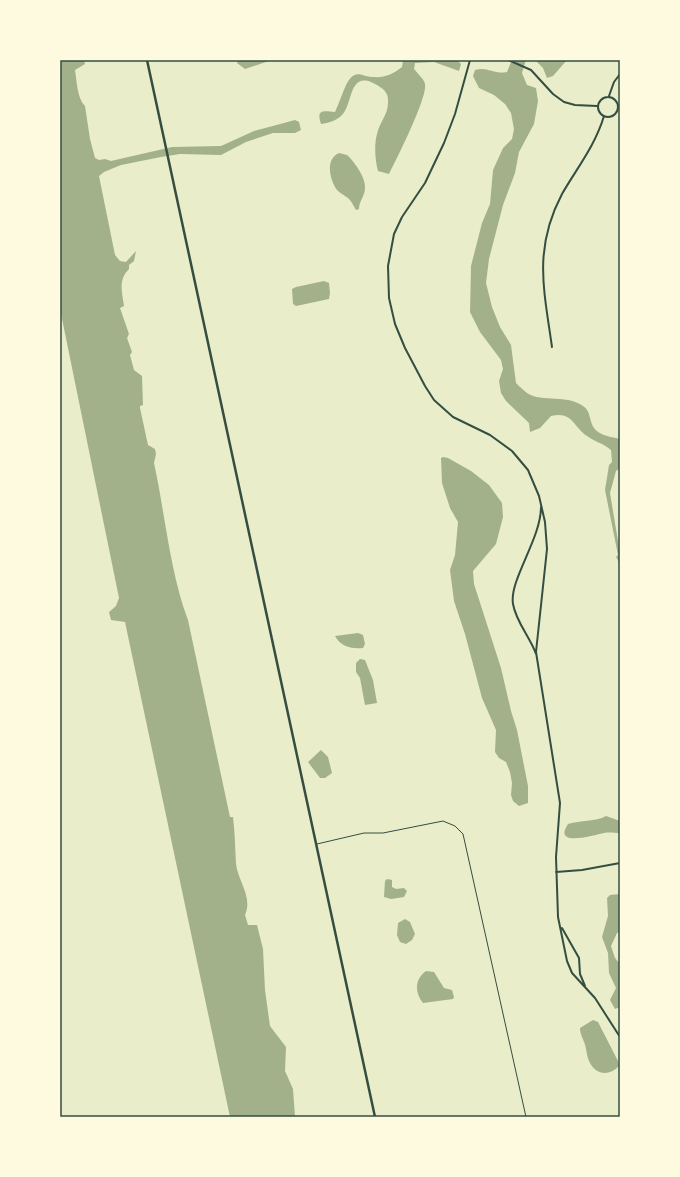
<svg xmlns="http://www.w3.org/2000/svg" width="680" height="1177" font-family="Barlow,sans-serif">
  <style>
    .water { fill: #a3b18a }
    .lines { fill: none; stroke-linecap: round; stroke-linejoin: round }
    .service { stroke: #344e41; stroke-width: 1 }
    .minor { stroke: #344e41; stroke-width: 2 }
    .tertiary { stroke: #344e41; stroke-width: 2.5 }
    .neatline { fill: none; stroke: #344e41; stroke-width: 1.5 }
  </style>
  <rect width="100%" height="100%" fill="#e9edc9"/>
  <path class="water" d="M60 60H84L85 64 75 70C77 82 77 98 85 106L90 139 95 158 99 160 105 159 111 161 172 147 221 146 254 131 295 120 299 122 301 130 295 133H273L246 142 221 155 180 154 161 157 121 165 104 172 99 176 115 255 120 261 126 262 136 251 134 261 129 265V269C118 280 122 292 124 306L120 308 129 334 127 338 132 352 130 355 134 370 142 376 143 405 140 406V408L148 445 155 449 156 454 154 463C165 513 170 573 188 620L230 817H233C235 832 235 848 236 864 238 881 253 897 245 915L248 925H257L263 949 265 990 270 1026 286 1047 285 1071 293 1089 295 1117H230L125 622 111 620 109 612 116 606 119 598 60 309Z
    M238 60H272L245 69 237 63Z
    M403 60H457L461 64 459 71 434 62 415 63 414 69C417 73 424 79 425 84 428 97 396 160 389 174L378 171C375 160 374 145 377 134 380 120 389 115 388 99 388 94 384 89 380 87 347 65 354 106 341 116 335 121 329 123 321 124 316 109 323 111 335 112 339 104 345 85 349 80 357 69 363 77 373 77 385 78 393 74 402 67Z
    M512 60H526L522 73 527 85 536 88 538 101 534 124 519 152 515 173 503 205 489 259 486 283 492 307 500 327 511 345 516 383C519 386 523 390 527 393 543 403 567 394 583 406 591 411 589 421 594 428 600 436 612 437 620 439V468L616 471 610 493 620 553V580L619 562 616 557 618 555 605 490 609 465 612 462 611 450C603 443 595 442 587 436 573 427 573 411 551 416L540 428 530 432 529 423 506 401 501 393 499 381 503 369 501 360 480 332 470 312 471 266 482 223 490 204 493 170 503 148 512 139 514 129 511 113 505 104 494 95 479 88 473 76 475 70C487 66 495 75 507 72Z
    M535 60H567L553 76 547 78 543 68Z
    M339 153 347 155C354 161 366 178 365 188 365 196 359 201 359 209L356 210C354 207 352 202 349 199 345 195 337 192 335 187 329 176 326 159 339 153Z
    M324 281 329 283 330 293 329 299 296 306 293 304 292 289 296 287Z
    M443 457 448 458 471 471 489 485 502 503 503 517 496 544 473 571 474 584 501 668 511 711 517 730 528 786V803L519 806 513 801 511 795 512 783 510 772 506 762 499 758 495 752 496 730 482 698 465 634 454 601 450 570 455 555 458 522 450 508 442 483 441 458Z
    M358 633 363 635 365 644 363 648C352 649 341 647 335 636Z
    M360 659 365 660 373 680 377 703 365 705 360 678 356 672V663Z
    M321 750 328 757 332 773 325 778H320L308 762Z
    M606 816 620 821V833C615 833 609 832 604 833 594 835 552 848 568 824 581 820 595 822 606 816Z
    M387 879 392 880V887L396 889 404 888 407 891 404 897 391 899 384 897 385 881Z
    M620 894V932L617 933 611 946 615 958 620 964V1007L615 1009 610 1000 616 988 609 973 608 953 602 937 608 916 607 898 610 895Z
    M405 919 410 922 415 934 412 940 406 944 400 942 397 935 398 923Z
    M426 971 434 972 444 988 452 990 454 997 453 999 423 1003C414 992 415 979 426 971Z
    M593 1020 598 1022 618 1061 619 1066C609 1077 595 1075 589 1061 587 1057 587 1053 586 1049 585 1041 580 1036 580 1028Z"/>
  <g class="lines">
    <path class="service" d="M317 844 364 833H383L443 821 455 826 463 834 526 1117"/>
    <path class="minor" d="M470 60 455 114 444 143 425 183 402 217 394 234 388 266 389 298 395 324 405 348 425 386 434 400 453 417 490 435 512 451 528 470 539 496 545 522 547 549 536 652 560 803 556 857 558 917 567 961 572 973 595 998 620 1037
      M493 60H503
      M508 60 531 70 553 94 564 102 575 105 597 106
      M609 96 614 82 620 74
      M598 107a10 10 0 1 1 20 0a10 10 0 1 1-20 0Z
      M552 347C544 290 533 249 562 194 577 168 595 146 604 116
      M536 654C530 637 516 622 513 604 509 580 541 539 541 507
      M556 872 582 870 620 863
      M562 928 579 958 580 974 585 986"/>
    <path class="tertiary" d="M147 60 375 1117"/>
  </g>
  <rect width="680" height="1177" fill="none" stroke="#fefae0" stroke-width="122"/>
  <rect x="61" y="61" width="558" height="1055" class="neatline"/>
</svg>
